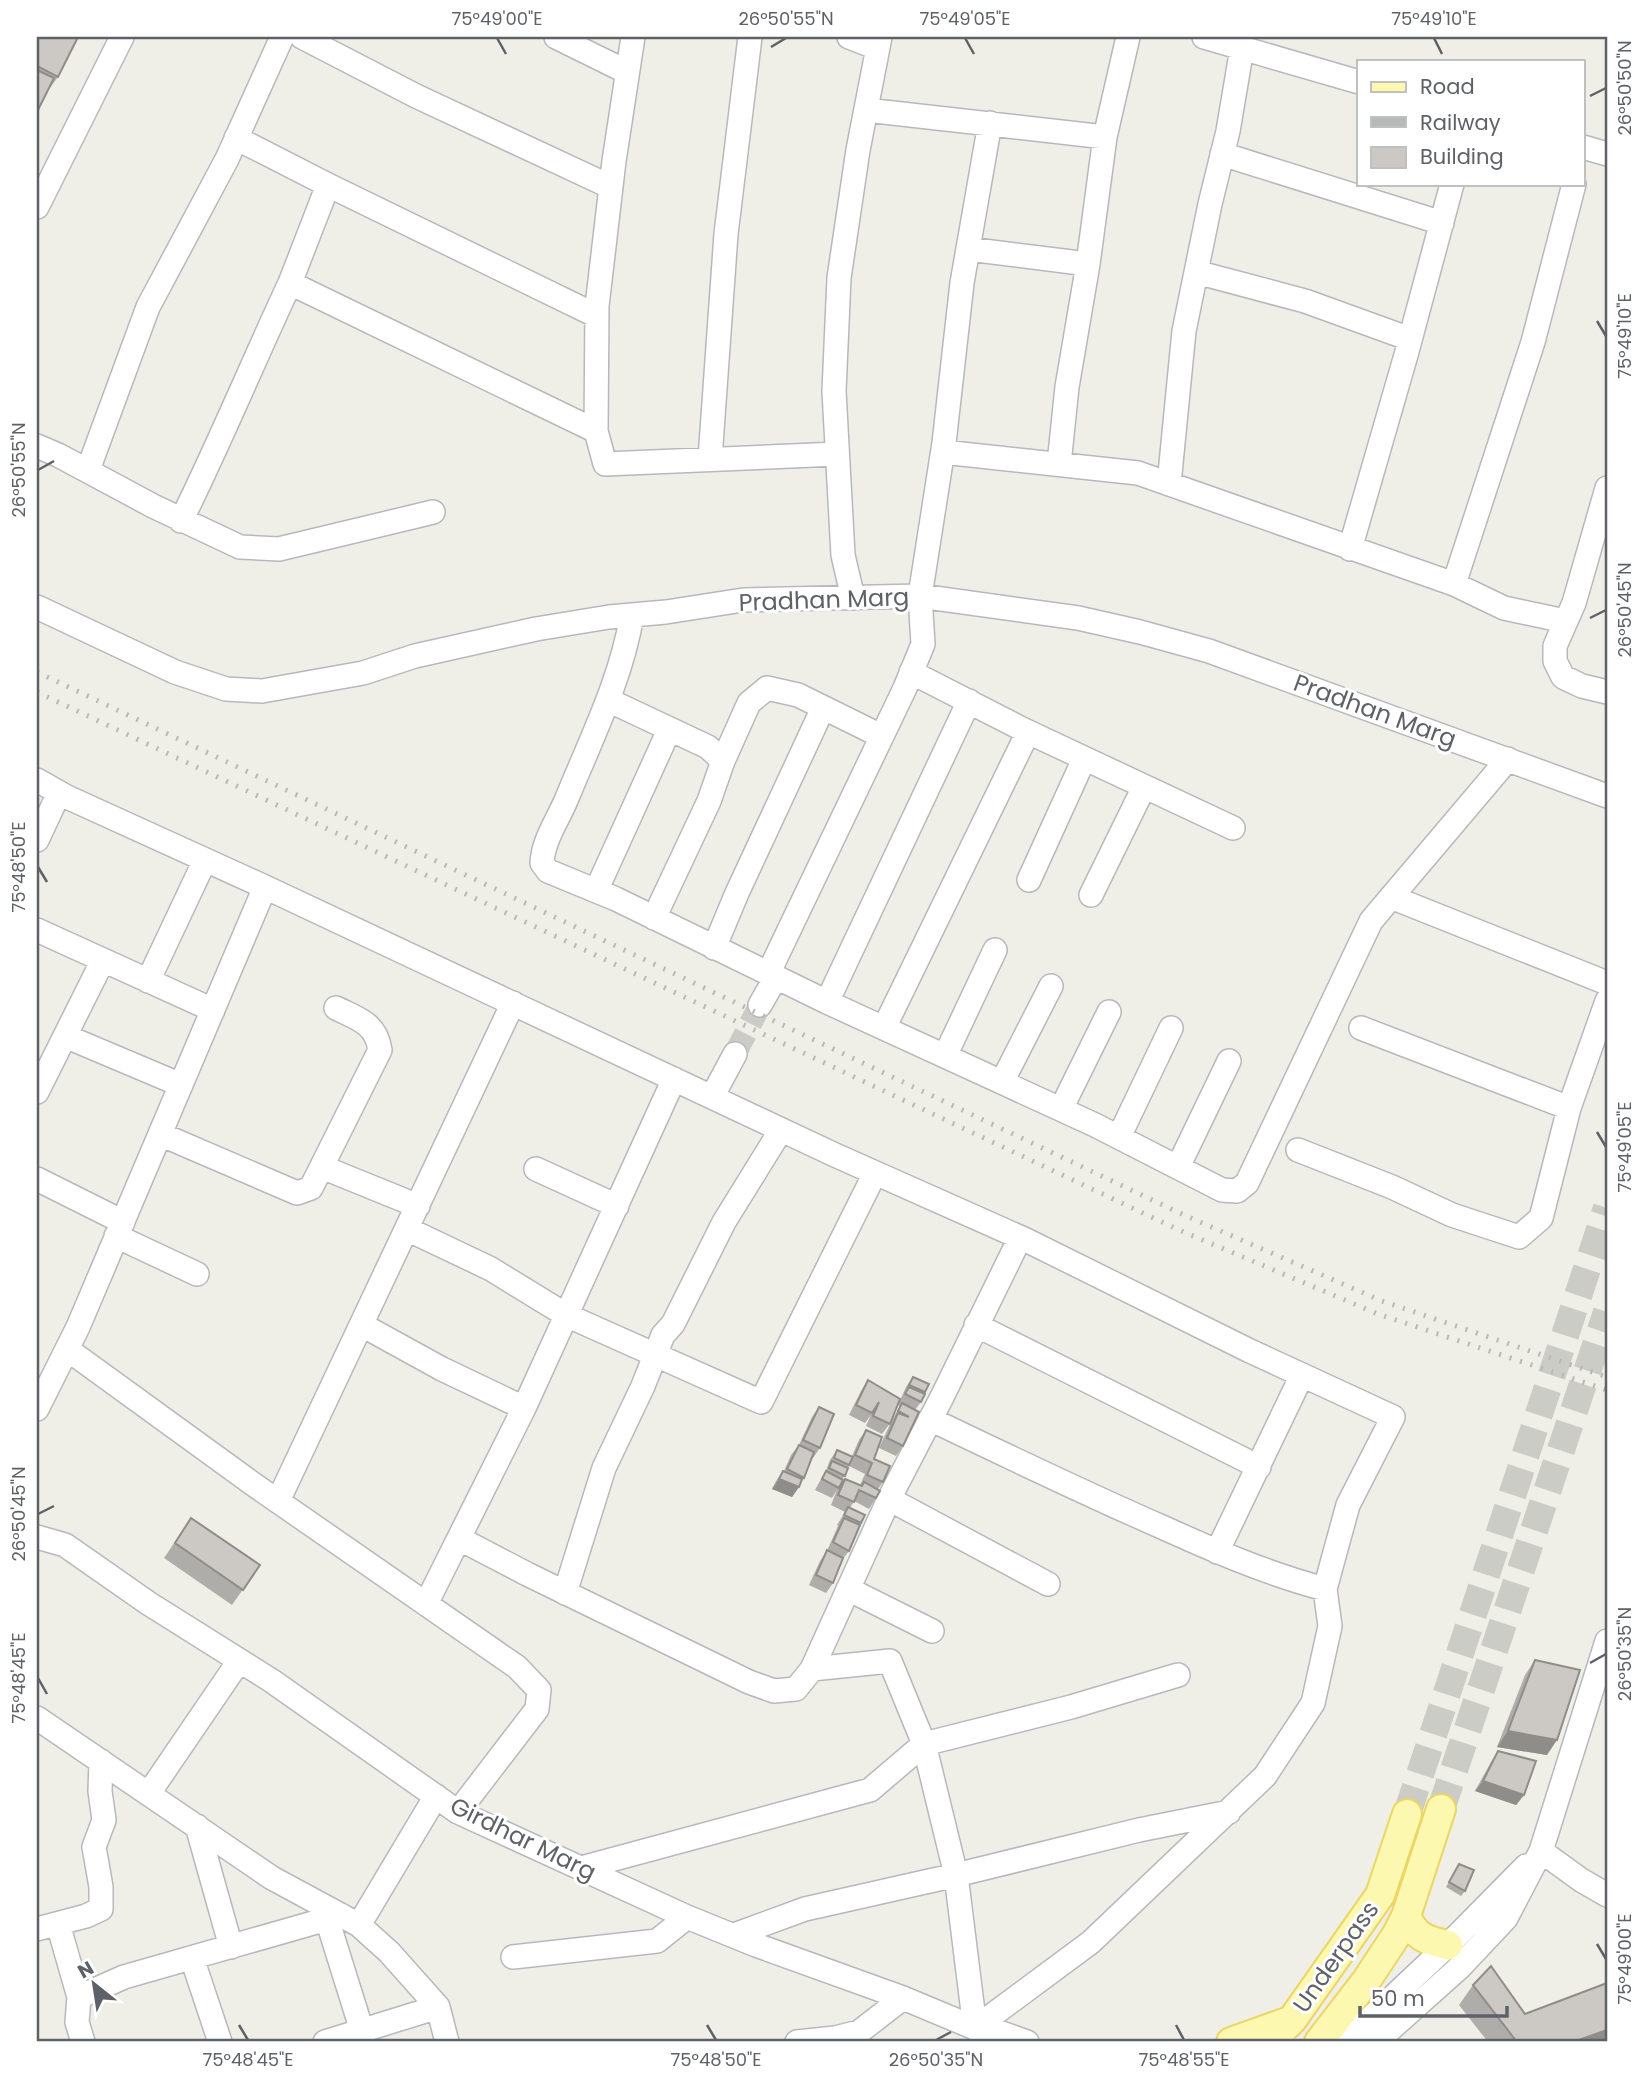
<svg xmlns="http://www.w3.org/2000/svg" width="1644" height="2079" font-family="Poppins,sans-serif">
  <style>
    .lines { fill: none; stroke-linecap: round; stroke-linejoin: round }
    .minor-tunnel { stroke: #ccccc7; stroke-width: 23; stroke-dasharray: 23 11; stroke-linecap: butt }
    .major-tunnel { stroke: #ccccc7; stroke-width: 28; stroke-dasharray: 28 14; stroke-linecap: butt }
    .minor-casing { stroke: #b7b8bd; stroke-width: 26 }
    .major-casing { stroke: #ecd564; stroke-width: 32 }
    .minor { stroke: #fff; stroke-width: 23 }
    .major { stroke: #fcf8b0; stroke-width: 28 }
    .rail { stroke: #b7b8b8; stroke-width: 5; stroke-dasharray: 2 9; stroke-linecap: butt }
    .wall { fill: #afada9; fill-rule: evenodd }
    .shaded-wall { fill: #8f8d89 }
    .building { fill: #ccc9c4; stroke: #8f8d89; stroke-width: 2 }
    .ticks { fill: none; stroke: #5e6167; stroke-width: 2.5 }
    .labels { text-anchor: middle; stroke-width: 6; stroke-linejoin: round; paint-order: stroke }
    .street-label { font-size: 24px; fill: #5e6167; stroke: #fff }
    .neatline { fill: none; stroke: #5e6167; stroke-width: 2.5 }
    .ticks-label { font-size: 18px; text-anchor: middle; fill: #5e6167 }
  </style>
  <rect width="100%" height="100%" fill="#f0efe7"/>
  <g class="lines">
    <path class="minor-tunnel" d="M735 1054 760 1005"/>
    <path class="major-tunnel" d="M1441 1809 1607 1312
      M1407 1814 1607 1208"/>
    <defs>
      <path id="minor" d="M302 37 416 96 611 187
        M556 37 627 72
        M633 37 614 161 597 306 596 431 605 464 837 454
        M849 37 877 48
        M1204 37 1359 82
        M866 110 1105 137
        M236 138 328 185 597 316
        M1583 147 1607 154
        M1222 154 1442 223
        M328 185 290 283 596 431
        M37 207 122 37
        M968 249 1088 264
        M1196 272 1305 301 1410 339
        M37 446 58 455 153 506 240 547 279 549 433 512
        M943 452 1138 473 1454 584 1504 608 1565 621
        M710 459 726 234 750 37
        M1059 464 1067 387 1088 264 1105 137 1128 37
        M88 470 148 307 227 159 282 37
        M1169 484 1184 331 1210 204 1228 131 1242 48
        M1607 488 1574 603 1555 646V661L1563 677 1582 686 1607 692
        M181 521C220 442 253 362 290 283
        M1350 549 1406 355 1452 184
        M1454 584 1533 342 1574 184
        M853 598 843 555 834 391 839 278 858 150 880 37
        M37 607 175 672 226 689 262 691 363 673 415 656 536 629 609 617 666 612 743 600 920 596 1078 618 1140 632 1209 651 1607 796
        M632 615C621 680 592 737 567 798 558 820 543 840 542 863L548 871 616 899 827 1002 1095 1125 1222 1190 1237 1191 1247 1183 1371 921 1508 759
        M911 672 1024 730 1233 828
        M608 700 708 747 723 761 709 801 654 918
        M723 761 749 703 767 688 798 695 881 736
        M37 780 67 797 265 887 835 1155 1026 1240 1250 1351 1393 1417 1348 1505 1325 1589 1330 1626 1313 1703 1265 1776 1091 1942 975 2028
        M37 840 59 793
        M1029 880 1084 759
        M596 891 669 730
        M1091 895 1144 787
        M1391 897 1607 983
        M37 930 213 1010
        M714 948 737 893 823 708
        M768 974 905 688 923 644 920 596 944 443 962 283 990 123
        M148 981 205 860
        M827 1002 969 701
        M760 1005 776 977
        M884 1028 1028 732
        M1361 1028 1569 1108
        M65 1036 181 1085
        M945 1056 995 950
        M1002 1082 1051 986
        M37 1092 103 960
        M712 1097 735 1054
        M1061 1109 1109 1012
        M160 1134 297 1193 311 1188 380 1050C376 1023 358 1019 336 1008
        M1119 1137 1171 1028
        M1298 1150 1392 1187 1452 1215 1519 1237 1541 1218 1569 1108 1607 1001
        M322 1167 418 1206
        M1178 1167 1229 1061
        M536 1169 617 1206
        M37 1179 123 1222
        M407 1229 491 1269 566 1315 761 1402 875 1173
        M116 1236 197 1274
        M362 1325 442 1369 524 1408
        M976 1325 1259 1467
        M67 1349 253 1484 517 1667 539 1690 537 1709 458 1812
        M37 1409 78 1327 265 887
        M930 1419C1007 1456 1084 1493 1162 1527 1215 1551 1268 1574 1325 1589
        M889 1499 1048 1584
        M278 1501 513 1003
        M37 1537 65 1545 148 1603 272 1681 458 1812 687 1917 756 1945 903 1998 975 2028 996 2031 1027 2042
        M460 1539 527 1574 749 1682 774 1691 796 1689 812 1669 889 1499 942 1397 1020 1238
        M1217 1552 1302 1375
        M848 1589 932 1631
        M565 1593 604 1468 643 1386 663 1335 673 1324 724 1222 781 1130
        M426 1604 524 1408 674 1079
        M812 1669 890 1661 924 1744 956 1875 975 2028 984 2036
        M37 1718 272 1878 359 1925
        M149 1793 239 1661
        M436 1796 359 1925 389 1952 438 2007 447 2042
        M197 1826 231 1947
        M1541 1851 1581 1880 1607 1895
        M581 1868 870 1790 924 1744 1071 1707 1178 1675
        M327 1919 362 2031
        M58 1924 79 1997
        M37 1929 86 1916 101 1909V1887L94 1847 104 1820 100 1791 101 1761
        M734 1935 805 1909 956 1875 1139 1830 1229 1812
        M513 1957 657 1941 687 1917
        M192 1958 220 2042
        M83 2042 77 2022 79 1997 124 1977 341 1915
        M325 2042 438 2007
        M797 2042 835 2038 859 2032 903 1998
        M1345 2042 1448 1945 1526 1866
        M1376 2042 1459 1968 1506 1918 1541 1851 1607 1641"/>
      <path id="major" d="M1406 1916C1415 1937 1427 1941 1448 1945
        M1231 2042 1287 2022
        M1269 2042 1292 2020 1380 1895 1407 1814
        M1319 2042 1366 1981 1397 1934 1406 1916 1441 1809"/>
    </defs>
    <use href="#minor" class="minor-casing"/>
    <use href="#major" class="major-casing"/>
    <use href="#minor" class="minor"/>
    <use href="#major" class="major"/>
    <path class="rail" d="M37 672 1184 1215 1382 1301 1607 1377
      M37 692 1179 1230 1378 1314 1607 1390"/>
  </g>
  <path class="wall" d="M37 37 58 77 47 92 37 112Z
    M913 1377 929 1384 921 1402 915 1410 903 1446 896 1456 879 1448 891 1422 882 1434 866 1426 871 1415 865 1423 849 1415 861 1391 868 1380 892 1420 900 1406 898 1405 906 1387Z
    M819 1407 820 1448 813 1458H812L804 1478 799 1487 792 1497 772 1489 776 1481 783 1471H784L791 1455 799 1445 812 1417Z
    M866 1430 874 1459 883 1482 878 1489 876 1498 869 1509 854 1501 850 1508 865 1515 849 1551 842 1560 833 1583 826 1593 809 1585 820 1561 826 1553 838 1526 837 1525 845 1512 831 1505 837 1490 832 1498 815 1490 827 1468 830 1460 837 1450 852 1456 859 1440ZM849 1466 865 1474 860 1485 845 1479 839 1487Z
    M191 1518 260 1565 232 1605 164 1558Z
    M1535 1660 1547 1755 1497 1747 1525 1675Z
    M1498 1751 1524 1795 1516 1805 1475 1791 1491 1762Z
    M1459 1864 1465 1891 1461 1896 1446 1887Z
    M1473 1985 1525 2014 1607 2042H1488L1459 2005Z"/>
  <path class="shaded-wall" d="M779 1479 799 1487 792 1497 772 1489Z
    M1508 1731 1557 1740 1547 1755 1497 1747Z
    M1483 1781 1524 1795 1516 1805 1475 1791Z
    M1607 2030V2042H1573Z"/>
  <path class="building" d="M37 37H78L58 77 37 66Z
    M37 70 54 78 37 112Z
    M913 1377 929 1384 925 1392 909 1385Z
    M868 1380 900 1399 890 1424 873 1416 879 1402 872 1413 856 1405Z
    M909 1387 925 1394 921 1402 905 1394Z
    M902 1403 919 1412 903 1446 887 1438 898 1413 909 1417 898 1411Z
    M819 1407 834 1414 820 1448 803 1440Z
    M866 1430 882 1437 874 1459 890 1466 883 1482 867 1475 872 1463 855 1455Z
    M799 1445 814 1452 804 1478 787 1469Z
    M837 1450 853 1457 849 1465 834 1458Z
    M832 1461 848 1468 845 1476 829 1468Z
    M783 1471 802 1479 799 1487 779 1479Z
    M826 1471 843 1480 839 1488 822 1479Z
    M845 1479 862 1486 864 1482 880 1491 876 1498 859 1490 854 1502 838 1495Z
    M848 1507 865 1515 861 1523 844 1515Z
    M191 1518 260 1565 243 1590 175 1543Z
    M844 1518 860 1525 849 1551 833 1542Z
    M827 1550 843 1558 833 1583 816 1575Z
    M1535 1660 1580 1670 1557 1740 1508 1731Z
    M1498 1751 1536 1761 1524 1795 1483 1781Z
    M1459 1864 1474 1870 1465 1891 1449 1882Z
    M1491 1966 1525 2014 1607 1983V2030L1573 2042H1517L1473 1985Z"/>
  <path class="ticks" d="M497 38 506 54M965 38 974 54M1434 38 1442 54M771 47 786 38M1590 96 1606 88M1597 321 1606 336M38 470 54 461M1590 618 1606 610M38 867 47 882M1597 1132 1606 1147M38 1514 54 1506M1590 1663 1606 1654M38 1678 47 1694M1597 1944 1606 1959M239 2025 248 2040M707 2025 716 2040M1176 2025 1184 2040M936 2040 951 2032"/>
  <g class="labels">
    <g class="street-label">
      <text transform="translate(824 600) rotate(-2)" y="8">Pradhan Marg</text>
      <text transform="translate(1375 711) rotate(20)" y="8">Pradhan Marg</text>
      <text transform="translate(523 1839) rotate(26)" y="8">Girdhar Marg</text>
      <text transform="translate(1336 1957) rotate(-55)" y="8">Underpass</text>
    </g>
  </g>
  <rect width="1644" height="2079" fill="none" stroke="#ffffff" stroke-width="77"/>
  <rect x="1357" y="60" width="228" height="126" fill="#ffffff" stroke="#bfc0c2" stroke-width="2"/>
  <rect x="1371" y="82" width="35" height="10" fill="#fcf8b0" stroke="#bfc0c2" stroke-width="2"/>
  <text x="1420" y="94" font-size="21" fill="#5e6167">Road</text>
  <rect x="1371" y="117" width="35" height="10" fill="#b7b8b8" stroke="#bfc0c2" stroke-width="2"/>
  <text x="1420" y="130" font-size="21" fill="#5e6167">Railway</text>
  <rect x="1371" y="147" width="35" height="21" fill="#ccc9c4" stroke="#bfc0c2" stroke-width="2"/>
  <text x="1420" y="164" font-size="21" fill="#5e6167">Building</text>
  <g transform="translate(94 1984) rotate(330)" stroke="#ffffff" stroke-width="5" paint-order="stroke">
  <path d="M0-5L12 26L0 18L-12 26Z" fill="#5e6167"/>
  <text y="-10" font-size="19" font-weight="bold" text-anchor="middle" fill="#5e6167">N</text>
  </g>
  <path d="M1360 2006v10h147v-10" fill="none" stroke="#5e6167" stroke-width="3.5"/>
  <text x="1371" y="2006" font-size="21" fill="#5e6167" stroke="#ffffff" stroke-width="5" paint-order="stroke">50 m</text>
  <rect x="38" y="38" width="1568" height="2002" class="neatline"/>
  <g class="ticks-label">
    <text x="497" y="25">75°49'00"E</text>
    <text x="786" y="25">26°50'55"N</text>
    <text x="965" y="25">75°49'05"E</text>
    <text x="1434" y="25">75°49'10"E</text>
    <text transform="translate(1625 88) rotate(-90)" y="6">26°50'50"N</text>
    <text transform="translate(1625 336) rotate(-90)" y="6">75°49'10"E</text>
    <text transform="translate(19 470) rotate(-90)" y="6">26°50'55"N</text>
    <text transform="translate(1625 610) rotate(-90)" y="6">26°50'45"N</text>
    <text transform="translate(19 867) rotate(-90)" y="6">75°48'50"E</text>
    <text transform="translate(1625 1147) rotate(-90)" y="6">75°49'05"E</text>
    <text transform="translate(19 1514) rotate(-90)" y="6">26°50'45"N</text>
    <text transform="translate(1625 1654) rotate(-90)" y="6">26°50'35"N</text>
    <text transform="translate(19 1678) rotate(-90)" y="6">75°48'45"E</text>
    <text transform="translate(1625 1959) rotate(-90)" y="6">75°49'00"E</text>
    <text x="248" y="2066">75°48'45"E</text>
    <text x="716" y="2066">75°48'50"E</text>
    <text x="936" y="2066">26°50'35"N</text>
    <text x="1184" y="2066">75°48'55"E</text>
  </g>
</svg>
